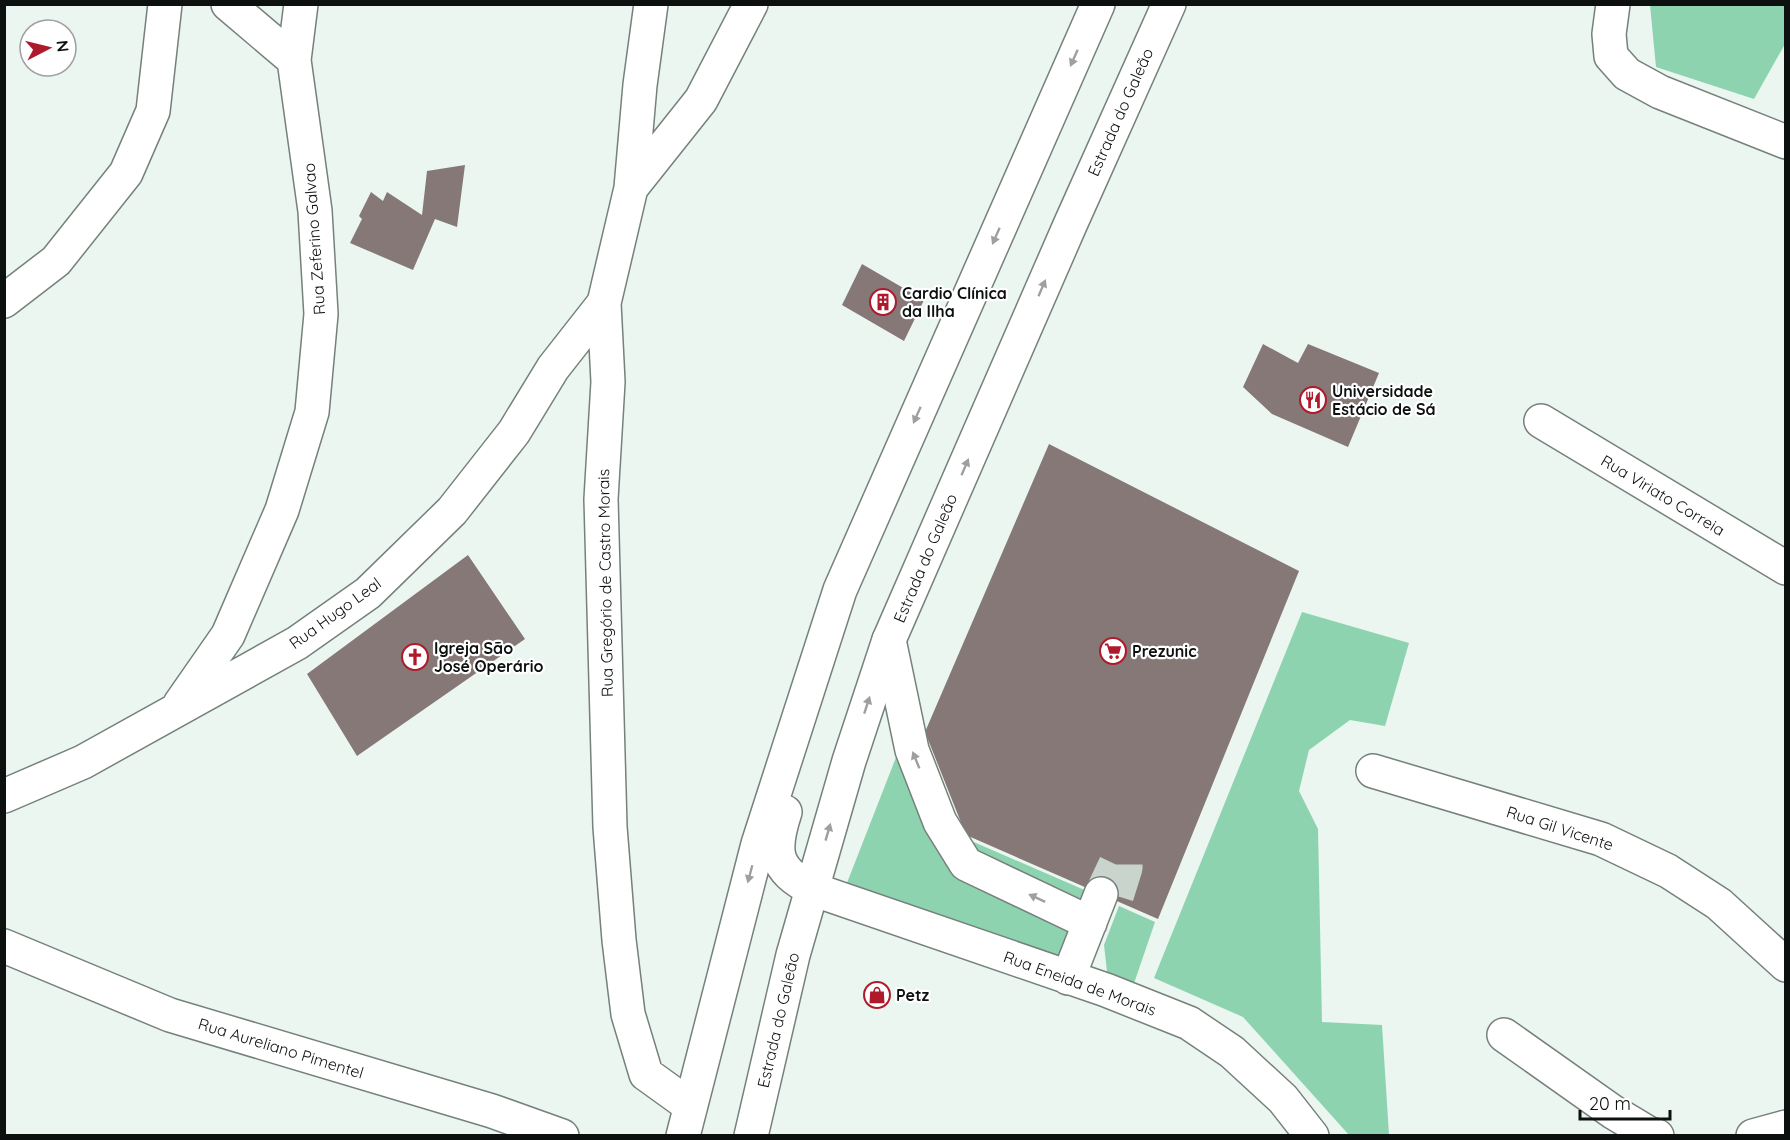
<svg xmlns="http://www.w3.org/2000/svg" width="1790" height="1140" font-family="Quicksand,sans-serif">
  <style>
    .green { fill: #8dd3b0 }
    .building { fill: #857877 }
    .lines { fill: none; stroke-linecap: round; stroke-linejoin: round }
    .minor-tunnel { stroke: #c9d4cd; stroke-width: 33; stroke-dasharray: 33 16; stroke-linecap: butt }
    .minor-casing { stroke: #76817b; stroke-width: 36 }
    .major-casing { stroke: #76817b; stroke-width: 36 }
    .minor { stroke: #fff; stroke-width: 33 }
    .major { stroke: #fff; stroke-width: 33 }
    .oneway { fill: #9e9f9f }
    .labels { text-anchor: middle; stroke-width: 4.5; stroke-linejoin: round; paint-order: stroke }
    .street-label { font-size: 16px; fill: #0c100e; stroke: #fff }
    .poi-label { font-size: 16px; font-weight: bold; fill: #0c100e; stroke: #fff; text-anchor: start }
  </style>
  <rect width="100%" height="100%" fill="#eaf6ef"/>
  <path class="green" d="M1650 5H1785V44L1754 99 1656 67Z
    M1302 612 1409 643 1385 726 1350 720 1309 750 1299 791 1318 829 1322 1022 1382 1025 1389 1135H1349L1243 1017 1154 978Z
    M902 742 934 826 1080 927 1064 969 845 888Z
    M969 840 1096 895 1088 917 972 863Z
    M1119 906 1155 922 1130 995 1109 989 1104 945Z"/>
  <path class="building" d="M465 165 457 227 435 219 413 270 350 243 362 219 359 216 371 192 383 201 387 192 422 215 427 171Z
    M862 264 924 300 904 341 842 305Z
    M1263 344 1298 363 1308 344 1379 373 1348 447 1272 414 1243 387Z
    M1049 444 1299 571 1158 919 966 835 925 732Z
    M468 555 525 639 357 756 307 674Z"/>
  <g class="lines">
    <path class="minor-tunnel" d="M1101 894 1117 860H1122L1126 863V868L1116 900"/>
    <defs>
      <path id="minor" d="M651 4 640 85 631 188 604 303 608 382 601 499 610 827 619 940 628 1014 646 1074 689 1105
        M1613 4 1609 34 1611 56 1627 74 1660 92 1786 142
        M294 60 301 4
        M631 188 701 100 751 4
        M4 301 56 261 126 173 153 111 165 4
        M1541 421 1786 568
        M889 640 912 750 940 822 966 864 1090 923
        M180 704 228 635 282 510 312 412 321 314 315 211 294 60 228 4
        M1373 771 1601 839 1668 871 1719 904 1786 965
        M4 796 83 762 297 643 368 593 452 511 514 432 553 368 604 303
        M812 889 1106 990 1189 1023 1232 1052 1283 1099 1312 1136
        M4 946 170 1015 492 1111 562 1136
        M1068 978 1101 894
        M1504 1035 1613 1112 1648 1133 1657 1136
        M1753 1136 1786 1127"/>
      <path id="major" d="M785 812C772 852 774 869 812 889
        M683 1136 758 844 840 590 1098 4
        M751 1136 793 955 849 761 889 640 1070 225 1169 4"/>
    </defs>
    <use href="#minor" class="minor-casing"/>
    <use href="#major" class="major-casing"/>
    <use href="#minor" class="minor"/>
    <use href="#major" class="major"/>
  </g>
  <defs><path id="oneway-solid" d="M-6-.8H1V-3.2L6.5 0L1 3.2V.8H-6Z" transform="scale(1.5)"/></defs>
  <g class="oneway">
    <use href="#oneway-solid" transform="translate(1074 58) rotate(114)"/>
    <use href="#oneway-solid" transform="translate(996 236) rotate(114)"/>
    <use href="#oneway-solid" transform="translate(1042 288) rotate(-67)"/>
    <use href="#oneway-solid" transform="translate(917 415) rotate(114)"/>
    <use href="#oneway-solid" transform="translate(965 467) rotate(-67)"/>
    <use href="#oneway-solid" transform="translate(867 705) rotate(-72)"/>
    <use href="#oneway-solid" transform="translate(916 760) rotate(-112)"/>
    <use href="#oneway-solid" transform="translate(828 832) rotate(-74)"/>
    <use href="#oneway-solid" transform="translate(750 874) rotate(105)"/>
    <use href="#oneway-solid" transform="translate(1037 898) rotate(-155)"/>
  </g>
  <defs>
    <symbol id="building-ring" viewBox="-11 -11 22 22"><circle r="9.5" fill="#fff" stroke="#ae1a2c" stroke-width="1.5"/><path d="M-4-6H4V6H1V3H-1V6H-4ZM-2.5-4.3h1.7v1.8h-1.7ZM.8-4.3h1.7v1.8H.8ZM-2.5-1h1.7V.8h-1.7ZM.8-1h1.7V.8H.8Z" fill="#ae1a2c"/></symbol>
    <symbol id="restaurant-ring" viewBox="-11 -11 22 22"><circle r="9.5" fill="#fff" stroke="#ae1a2c" stroke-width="1.5"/><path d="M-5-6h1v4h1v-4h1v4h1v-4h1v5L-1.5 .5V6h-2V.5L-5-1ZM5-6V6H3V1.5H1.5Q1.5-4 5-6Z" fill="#ae1a2c"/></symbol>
    <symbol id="supermarket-ring" viewBox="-11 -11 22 22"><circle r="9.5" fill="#fff" stroke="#ae1a2c" stroke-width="1.5"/><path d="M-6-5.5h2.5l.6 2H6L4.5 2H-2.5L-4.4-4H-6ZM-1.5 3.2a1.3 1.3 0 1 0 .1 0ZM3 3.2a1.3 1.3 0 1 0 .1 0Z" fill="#ae1a2c"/></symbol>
    <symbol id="church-ring" viewBox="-11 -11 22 22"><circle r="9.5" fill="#fff" stroke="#ae1a2c" stroke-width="1.5"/><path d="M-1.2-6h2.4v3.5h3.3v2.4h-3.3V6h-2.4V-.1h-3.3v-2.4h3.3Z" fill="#ae1a2c"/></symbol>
    <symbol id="shop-ring" viewBox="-11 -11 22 22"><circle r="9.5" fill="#fff" stroke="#ae1a2c" stroke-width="1.5"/><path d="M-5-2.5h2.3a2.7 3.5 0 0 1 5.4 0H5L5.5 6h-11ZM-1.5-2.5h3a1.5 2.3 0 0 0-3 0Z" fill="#ae1a2c"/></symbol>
  </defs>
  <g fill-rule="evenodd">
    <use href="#building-ring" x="868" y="287" width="30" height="30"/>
    <use href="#restaurant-ring" x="1298" y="385" width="30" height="30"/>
    <use href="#supermarket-ring" x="1098" y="636" width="30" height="30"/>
    <use href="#church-ring" x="400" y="642" width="30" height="30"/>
    <use href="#shop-ring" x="862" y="980" width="30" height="30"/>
  </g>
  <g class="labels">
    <g class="street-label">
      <text transform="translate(1120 112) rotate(-66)" y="6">Estrada do Galeão</text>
      <text transform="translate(314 239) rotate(-94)" y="6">Rua Zeferino Galvao</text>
      <text transform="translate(1663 495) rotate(31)" y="6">Rua Viriato Correia</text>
      <text transform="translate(925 558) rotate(-67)" y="6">Estrada do Galeão</text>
      <text transform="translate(605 583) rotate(-91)" y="6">Rua Gregório de Castro Morais</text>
      <text transform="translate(335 613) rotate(-36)" y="6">Rua Hugo Leal</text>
      <text transform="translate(1560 828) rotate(18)" y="6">Rua Gil Vicente</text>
      <text transform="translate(1080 983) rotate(20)" y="6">Rua Eneida de Morais</text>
      <text transform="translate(778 1020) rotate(-77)" y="6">Estrada do Galeão</text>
      <text transform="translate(281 1048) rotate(17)" y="6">Rua Aureliano Pimentel</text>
    </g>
    <g class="poi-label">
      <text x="902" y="299">Cardio Clínica<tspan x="902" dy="18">da Ilha</tspan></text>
      <text x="1332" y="397">Universidade<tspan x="1332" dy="18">Estácio de Sá</tspan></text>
      <text x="434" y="654">Igreja São<tspan x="434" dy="18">José Operário</tspan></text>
      <text x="1132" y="657">Prezunic</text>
      <text x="896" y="1001">Petz</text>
    </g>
  </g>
  <rect width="1790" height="1140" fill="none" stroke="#0c100e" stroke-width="12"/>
  <g transform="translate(48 48) rotate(83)"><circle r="28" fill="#ffffff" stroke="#9e9f9f" stroke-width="1.5"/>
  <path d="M0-4.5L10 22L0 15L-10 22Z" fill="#ae1a2c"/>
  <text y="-9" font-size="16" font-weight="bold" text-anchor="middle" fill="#0c100e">N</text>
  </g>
  <path d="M1580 1110v9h90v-9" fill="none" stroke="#0c100e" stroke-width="3"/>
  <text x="1589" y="1110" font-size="18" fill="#0c100e" stroke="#ffffff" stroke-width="4.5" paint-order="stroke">20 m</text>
</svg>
